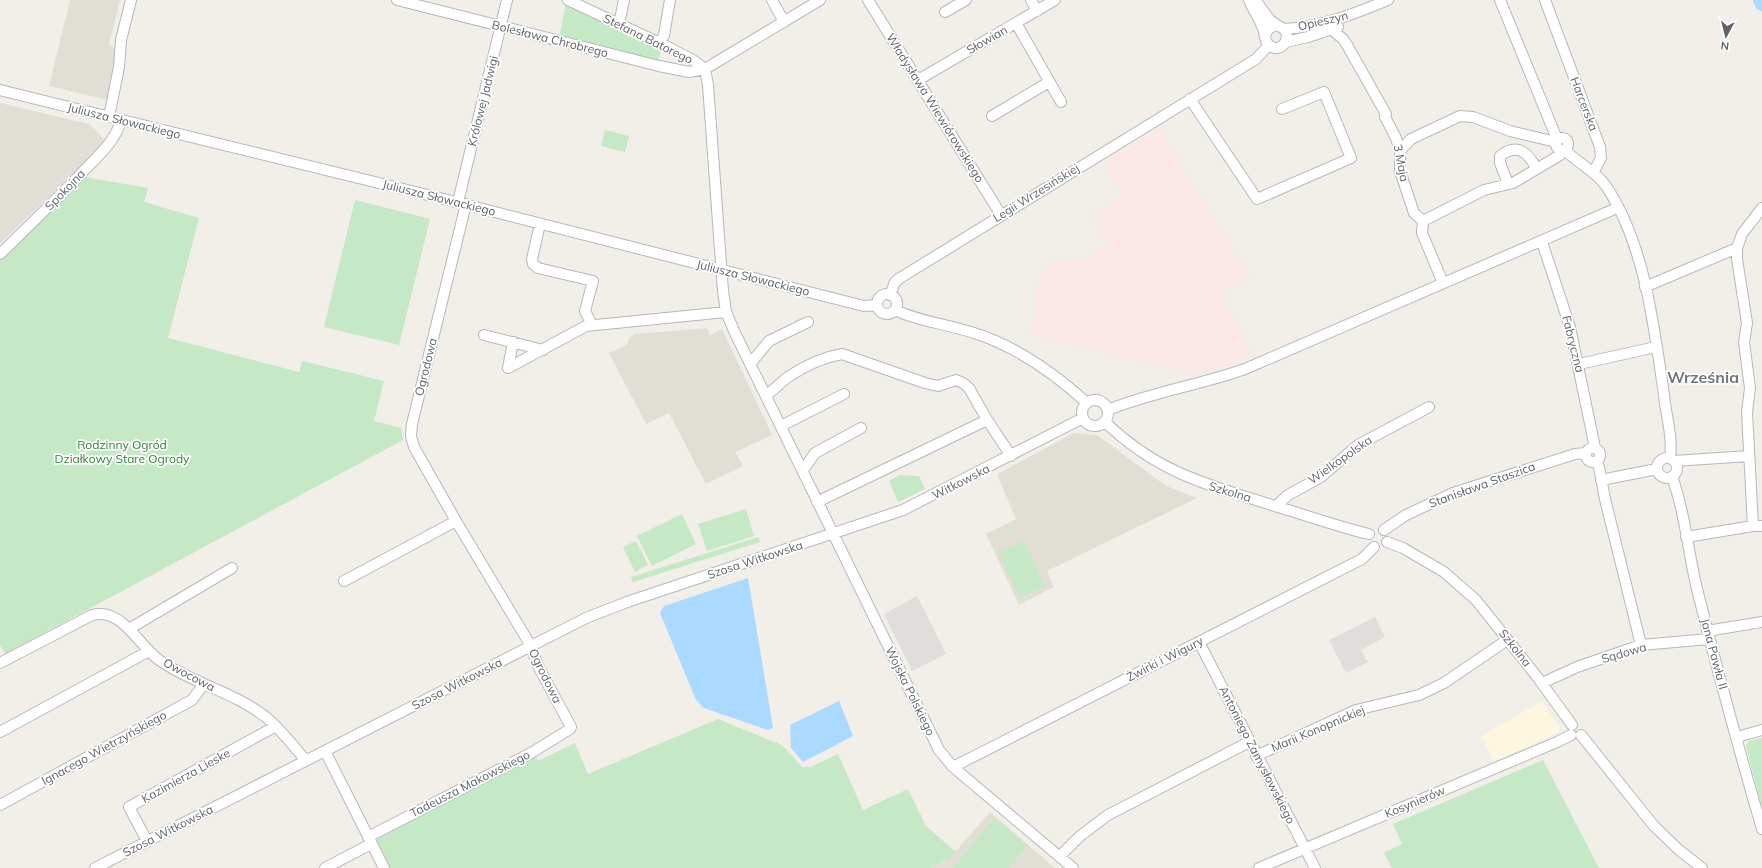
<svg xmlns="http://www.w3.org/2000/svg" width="1762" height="868" font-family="Mulish,sans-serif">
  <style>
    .commercial { fill: #fef7e0 }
    .industrial { fill: #e0deda }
    .education { fill: #e1ded6 }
    .medical { fill: #fce8e6 }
    .green { fill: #c5e8c5 }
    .water { fill: #aadaff }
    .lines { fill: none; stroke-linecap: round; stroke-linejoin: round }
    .river { stroke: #aadaff; stroke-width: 14 }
    .minor-casing { stroke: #b5b8bc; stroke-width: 12 }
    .minor { stroke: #fff; stroke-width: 10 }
    .labels { text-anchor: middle; stroke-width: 3.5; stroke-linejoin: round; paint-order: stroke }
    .street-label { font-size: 12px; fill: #5f6368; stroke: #fff }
    .park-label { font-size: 12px; fill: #348238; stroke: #fff }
    .district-label { font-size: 16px; font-weight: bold; fill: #70757a; stroke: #fff }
  </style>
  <rect width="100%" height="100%" fill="#f1efe8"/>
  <path class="commercial" d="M1542 701 1560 728 1557 733 1493 762 1482 736Z"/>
  <path class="industrial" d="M917 596 946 654 912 671 884 614Z
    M1375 617 1385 637 1361 650 1368 662 1346 673 1329 640Z"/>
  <path class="education" d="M70 0H120L109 45 117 49 115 67 108 100 49 86Z
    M0 103 89 124 106 141 0 244Z
    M707 328 710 335 722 329 772 435 735 452 743 466 706 484 669 413 646 424 609 353 627 345 629 338 635 334Z
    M1074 433 1097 435 1166 486 1197 498 1047 571 1054 587 1019 605 986 534 1016 519 997 474Z
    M990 812 1055 868H930L946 860H948Z"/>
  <path class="medical" d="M1160 129 1191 183 1250 278 1220 293 1252 355 1212 371 1190 373 1031 333 1041 272 1063 258 1084 260 1109 244 1093 214 1123 197 1104 163Z"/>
  <path class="green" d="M566 3 662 48 658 61 559 38Z
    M605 130 629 136 625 152 601 146Z
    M84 177 148 188 144 202 199 218 168 338 299 372 302 361 384 381 374 421 401 428 403 440 5 654 0 645V258Z
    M355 200 430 219 399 345 324 327Z
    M899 475 919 476 925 489 898 502 889 481Z
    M746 509 754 536 707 551 698 524Z
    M682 514 696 544 652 566 637 536Z
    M758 537 760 542 633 582 631 577Z
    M1024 540 1045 586 1020 597 999 552Z
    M636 541 648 565 635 572 623 547Z
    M718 719 782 745 802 767H811L838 754 863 810 908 789 926 826 956 852 948 861 945 860 930 868H390L376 839 536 757 538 761 575 743 588 774Z
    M1762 738V808L1746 746 1749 741Z
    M1543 760 1599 868H1392L1384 853 1402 844 1393 824Z
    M994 818 999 821 977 849 1000 822 1027 846 1009 868H953Z"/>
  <path class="water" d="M748 578 773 728 768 730 704 708 696 700 660 613 664 606Z
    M839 701 853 736 803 762 791 748 790 725Z"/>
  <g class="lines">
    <path class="river" d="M1760 0 1762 4"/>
    <defs>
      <path id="minor" d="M397 0 659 66 689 72 705 69 820 0
        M568 0 666 46 693 60 705 69
        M772 0 784 22
        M868 0 1001 215
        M1031 0 1037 11
        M1249 0C1253 9 1259 19 1263 28 1265 34 1264 41 1269 45 1280 55 1292 39 1284 29L1277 25 1269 28 1265 35
        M1255 0 1270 20 1277 25
        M1500 0 1557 139
        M1545 0 1600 147 1601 158 1593 173
        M945 12 966 0
        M1016 23 1061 102
        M619 24 624 0
        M1284 29C1321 27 1354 14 1388 0
        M1332 30 1343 39 1347 45 1386 114 1385 117 1396 138 1400 151V171L1414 213 1423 221
        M1286 42 1308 37 1338 27
        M660 43 664 35 670 0
        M705 69 708 85 723 291 726 312 735 333 939 750 953 767 1073 868
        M918 80 1055 0
        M0 90 440 198 848 302 864 306 877 305
        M1190 99 1257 199 1351 158 1324 92 1282 109
        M992 116 1049 82
        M109 117 119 67 121 40 131 0
        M1556 144a6 6 0 1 1 12 0a6 6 0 1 1-12 0Z
        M1565 150C1577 163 1596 171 1606 186 1645 244 1654 327 1664 395 1666 416 1673 437 1670 458
        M1400 151 1411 139 1460 116 1473 117 1510 131 1556 142
        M1508 184 1500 163V156C1518 142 1528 153 1537 169
        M458 202 507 0
        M1423 221 1484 190 1513 183 1560 155 1562 151
        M1423 221 1422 233 1443 283
        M540 224 532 259 533 264 538 268 593 281 585 311 592 325
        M1542 242 1570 327 1595 448
        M0 254C26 229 52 203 77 178 93 160 115 144 121 120
        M1645 287 1737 248
        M877 304a10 10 0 1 1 20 0a10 10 0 1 1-20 0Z
        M890 295 895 282 900 278 1256 59 1269 45
        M895 310C920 322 948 324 974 333 1016 346 1055 374 1087 403
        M484 335 543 350
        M513 342 508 368 586 326 726 312
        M750 364 769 341 808 322
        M1579 364 1656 347
        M766 395C774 390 780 383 788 377 803 367 824 357 842 354L925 383 938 386 956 380 963 383 969 388 986 418 1011 456
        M1082 413a13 13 0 1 1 26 0a13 13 0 1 1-26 0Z
        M1108 410C1152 392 1200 385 1245 369L1617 208
        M1105 422C1159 474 1209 485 1278 507 1309 516 1339 527 1369 534
        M781 426 844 394
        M1586 455a7 7 0 1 1 14 0a7 7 0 1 1-14 0Z
        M1657 468a10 10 0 1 1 20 0a10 10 0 1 1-20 0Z
        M1596 461 1599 467 1605 499 1641 645
        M1674 461 1749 456
        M803 470 815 453 861 428
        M1672 477C1685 512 1688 552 1697 589 1717 669 1739 750 1762 829
        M1601 480 1657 469
        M817 502 987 420
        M1276 506 1288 495 1321 477 1358 445 1429 407
        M1753 526 1747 412 1750 388 1744 342 1747 323 1737 259V248L1742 234 1762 208
        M1384 530 1406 515 1453 493 1575 454 1586 453
        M1686 537 1753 526H1762
        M1387 542 1403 548 1444 572 1476 600 1538 678 1572 725
        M344 581 456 521
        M129 629 232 568
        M1707 631 1762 622
        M1199 642 1315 868
        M0 663 92 615C122 607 138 645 159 660 193 684 235 692 267 718 282 731 294 746 306 761
        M1542 683 1577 667 1641 645 1709 639
        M0 732 149 651
        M1581 735 1654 826 1679 850 1702 868
        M1737 737 1762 730
        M325 751 384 868
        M1256 756 1356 710 1419 695 1444 683 1507 640
        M953 767 1362 559 1374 547
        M0 805 192 700 204 684
        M368 837 531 753 570 729 571 727 538 666 531 646 456 521 414 447 411 436 412 424 466 204
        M147 841 129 807 276 726
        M1060 856 1080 836 1108 815 1249 742
        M95 868 586 618 627 602 903 510 1083 418
        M325 868 371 844
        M1259 868 1557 742 1571 735"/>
    </defs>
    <use href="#minor" class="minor-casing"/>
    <use href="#minor" class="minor"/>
  </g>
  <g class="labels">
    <g class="street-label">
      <text transform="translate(1323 21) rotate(-13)" y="4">Opieszyn</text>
      <text transform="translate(550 39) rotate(14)" y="4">Bolesława Chrobrego</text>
      <text transform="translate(648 39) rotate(26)" y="4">Stefana Batorego</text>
      <text transform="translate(987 40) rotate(-30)" y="4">Słowian</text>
      <text transform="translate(483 101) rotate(-76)" y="4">Królowej Jadwigi</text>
      <text transform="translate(1584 104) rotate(69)" y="4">Harcerska</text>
      <text transform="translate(935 108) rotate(58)" y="4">Władysława Wiewiórowskiego</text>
      <text transform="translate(124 121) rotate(14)" y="4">Juliusza Słowackiego</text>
      <text transform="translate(1401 163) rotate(79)" y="4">3 Maja</text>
      <text transform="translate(65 190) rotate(-46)" y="4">Spokojna</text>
      <text transform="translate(1036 193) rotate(-32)" y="4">Legii Wrzesińskiej</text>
      <text transform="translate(439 198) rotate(14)" y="4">Juliusza Słowackiego</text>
      <text transform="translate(753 278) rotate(14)" y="4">Juliusza Słowackiego</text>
      <text transform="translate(1573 344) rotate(76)" y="4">Fabryczna</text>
      <text transform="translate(426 367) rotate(-76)" y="4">Ogrodowa</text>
      <text transform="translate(1340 460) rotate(-35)" y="4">Wielkopolska</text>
      <text transform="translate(961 482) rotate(-27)" y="4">Witkowska</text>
      <text transform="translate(1482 485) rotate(-20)" y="4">Stanisława Staszica</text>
      <text transform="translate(1230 492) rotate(17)" y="4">Szkolna</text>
      <text transform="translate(755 560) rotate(-18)" y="4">Szosa Witkowska</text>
      <text transform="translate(1515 648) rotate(51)" y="4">Szkolna</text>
      <text transform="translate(1624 653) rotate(-16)" y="4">Sądowa</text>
      <text transform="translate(1714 654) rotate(75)" y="4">Jana Pawła II</text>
      <text transform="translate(1165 659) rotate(-27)" y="4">Żwirki i Wigury</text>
      <text transform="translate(189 675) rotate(28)" y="4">Owocowa</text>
      <text transform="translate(545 676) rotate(64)" y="4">Ogrodowa</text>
      <text transform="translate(457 684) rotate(-27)" y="4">Szosa Witkowska</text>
      <text transform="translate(910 691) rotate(64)" y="4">Wojska Polskiego</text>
      <text transform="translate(1318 729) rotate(-23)" y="4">Marii Konopnickiej</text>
      <text transform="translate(104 748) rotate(-29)" y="4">Ignacego Wietrzyńskiego</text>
      <text transform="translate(1257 755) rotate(63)" y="4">Antoniego Zamysłowskiego</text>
      <text transform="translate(186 776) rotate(-29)" y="4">Kazimierza Lieske</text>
      <text transform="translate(470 784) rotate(-27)" y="4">Tadeusza Makowskiego</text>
      <text transform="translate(1415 802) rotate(-23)" y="4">Kosynierów</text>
      <text transform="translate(168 831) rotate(-27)" y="4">Szosa Witkowska</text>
    </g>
    <g class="park-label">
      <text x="122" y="449">Rodzinny Ogród<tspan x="122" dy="14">Działkowy Stare Ogrody</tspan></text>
    </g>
    <g class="district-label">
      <text x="1703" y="383">Września</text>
    </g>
  </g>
  <g transform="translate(1726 36) rotate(187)" stroke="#ffffff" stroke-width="3" paint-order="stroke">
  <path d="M0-3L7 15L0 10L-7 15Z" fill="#5f6368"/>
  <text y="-6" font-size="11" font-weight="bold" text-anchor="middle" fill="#5f6368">N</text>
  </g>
</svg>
